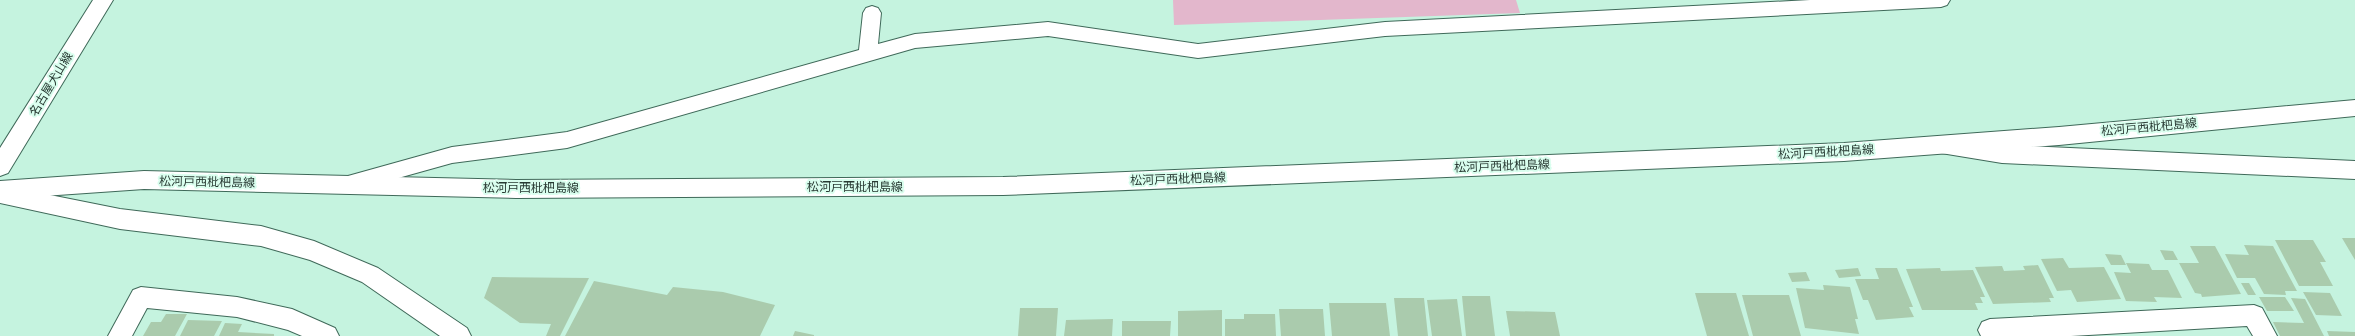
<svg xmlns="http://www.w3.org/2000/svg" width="2355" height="336" font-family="Mulish,'Noto Sans JP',sans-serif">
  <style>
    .green { fill: #e3b7cc }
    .building { fill: #aacbad }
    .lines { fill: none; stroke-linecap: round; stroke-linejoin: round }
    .lane-casing { stroke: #3f6959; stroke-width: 2 }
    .street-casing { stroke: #3f6959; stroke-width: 2 }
    .secondary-casing { stroke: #3f6959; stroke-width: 2 }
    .lane { fill: #fff; fill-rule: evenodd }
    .street { fill: #fff; fill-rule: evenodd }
    .secondary { fill: #fff; fill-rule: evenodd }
    .labels { text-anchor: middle; stroke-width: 4; stroke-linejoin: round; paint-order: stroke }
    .street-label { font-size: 12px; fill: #283a33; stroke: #d9feee }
  </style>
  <rect width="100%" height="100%" fill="#c5f3df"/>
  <path class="green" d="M1173 0H1516L1520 13 1174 25Z"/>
  <path class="building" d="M2342 238H2355V260Z
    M2275 240H2313L2326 262H2320L2333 286H2299Z
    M2244 245 2273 246 2297 291H2285L2286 295 2264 294 2255 278H2237L2225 254 2249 255Z
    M2190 246H2215L2241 294 2202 297 2201 294 2195 293 2179 263H2199Z
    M2160 250 2173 251 2178 260H2165Z
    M2105 254 2121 255 2126 265H2111Z
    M2063 258 2069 268 2104 267 2121 299 2077 302 2071 290 2057 291 2041 259Z
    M2126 263 2149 264 2152 270H2168L2182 298 2154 297 2157 302 2126 301 2114 272 2131 273Z
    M2038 265 2054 298H2049L2051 302 1993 304 1975 267 2002 266 2004 271 2025 270 2023 266Z
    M1858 268 1861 276 1839 278 1835 270Z
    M1875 268H1897L1913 307H1909L1914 317 1876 320 1868 300H1863L1855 279H1879Z
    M1940 268 1941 271 1973 270 1985 297H1980L1983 303H1975L1978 310H1922L1906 269Z
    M1806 272 1810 281 1792 282 1788 273Z
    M492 277 589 278 560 336H546L551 324 520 323 484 298Z
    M594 281 667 295 673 287 723 292 775 305 760 336H565Z
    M2241 283H2249L2256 295H2248Z
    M1823 285 1850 287 1858 319H1855L1859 334 1805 328 1796 288 1824 290Z
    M2303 292 2330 293 2342 316 2316 315Z
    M1695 293H1736L1749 336H1707Z
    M1742 295H1789L1801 336H1753Z
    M1462 296H1490L1495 336H1466Z
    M2259 297H2285L2294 311H2267Z
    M1394 298H1424L1428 336H1398Z
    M2291 298 2305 299 2324 336H2280L2273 322 2304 323Z
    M1457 299 1462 336H1432L1427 300Z
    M1329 303H1386L1390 336H1332Z
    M1020 308H1058L1056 336H1018Z
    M1279 309H1323L1325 336H1281Z
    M1222 310V336H1178V311Z
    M1506 311 1555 312 1560 336H1510Z
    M166 314H187L175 336H143L151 322H161Z
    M1244 314H1275L1276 336H1225V319H1244Z
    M1113 319 1112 336H1064L1066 320Z
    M188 320 222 321 214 336H180Z
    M1122 321H1171L1170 336H1122Z
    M225 323 242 324 238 332 274 334V336H219Z
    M795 331 814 335V336H793Z
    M2327 331 2355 332V336H2329Z"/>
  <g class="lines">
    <defs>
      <path id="lane" d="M1810 0H1950L1947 5 1941 7 1385 36 1198 58 1048 36 915 48 567 148 452 163 348 192 341 190 338 184 341 178 348 176 452 147 567 132 859 50 863 13 866 8 872 6 878 8 881 13 878 44 915 34 1048 22 1198 44 1385 22Z"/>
      <path id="street" d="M1949 138 2002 145 2355 161V179L2002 163 1941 153 1938 147 1941 141Z
        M0 185 120 209 261 226 314 241 378 268 467 328 471 336H440L362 282 310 260 261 246 120 229 0 203Z
        M141 287 237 297 292 309 335 328 339 336H302L288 330 237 317 147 308 132 336H108L133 290Z
        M2254 305 2262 308 2277 336H2253L2247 326 2071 336H1981L1978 330 1982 322 1990 319Z"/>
      <path id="secondary" d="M93 0H113L8 173 0 176V148Z
        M2355 100V116L2059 145 1844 161 1003 195 516 198 144 189 0 199V181L144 171 516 180 1003 177 1844 143 2059 127Z"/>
    </defs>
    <use href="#lane" class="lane-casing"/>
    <use href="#street" class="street-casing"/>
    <use href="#secondary" class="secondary-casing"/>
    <use href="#lane" class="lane"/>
    <use href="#street" class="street"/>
    <use href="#secondary" class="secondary"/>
  </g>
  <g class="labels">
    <g class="street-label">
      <text transform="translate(51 84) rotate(-59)" y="4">名古屋犬山線</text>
      <text transform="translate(2149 127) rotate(-5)" y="4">松河戸西枇杷島線</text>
      <text transform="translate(1826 152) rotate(-3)" y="4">松河戸西枇杷島線</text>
      <text transform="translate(1502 166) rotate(-2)" y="4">松河戸西枇杷島線</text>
      <text transform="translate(1178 179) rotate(-2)" y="4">松河戸西枇杷島線</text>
      <text transform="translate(207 182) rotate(1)" y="4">松河戸西枇杷島線</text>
      <text x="855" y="191">松河戸西枇杷島線</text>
      <text x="531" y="192">松河戸西枇杷島線</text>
    </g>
  </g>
</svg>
